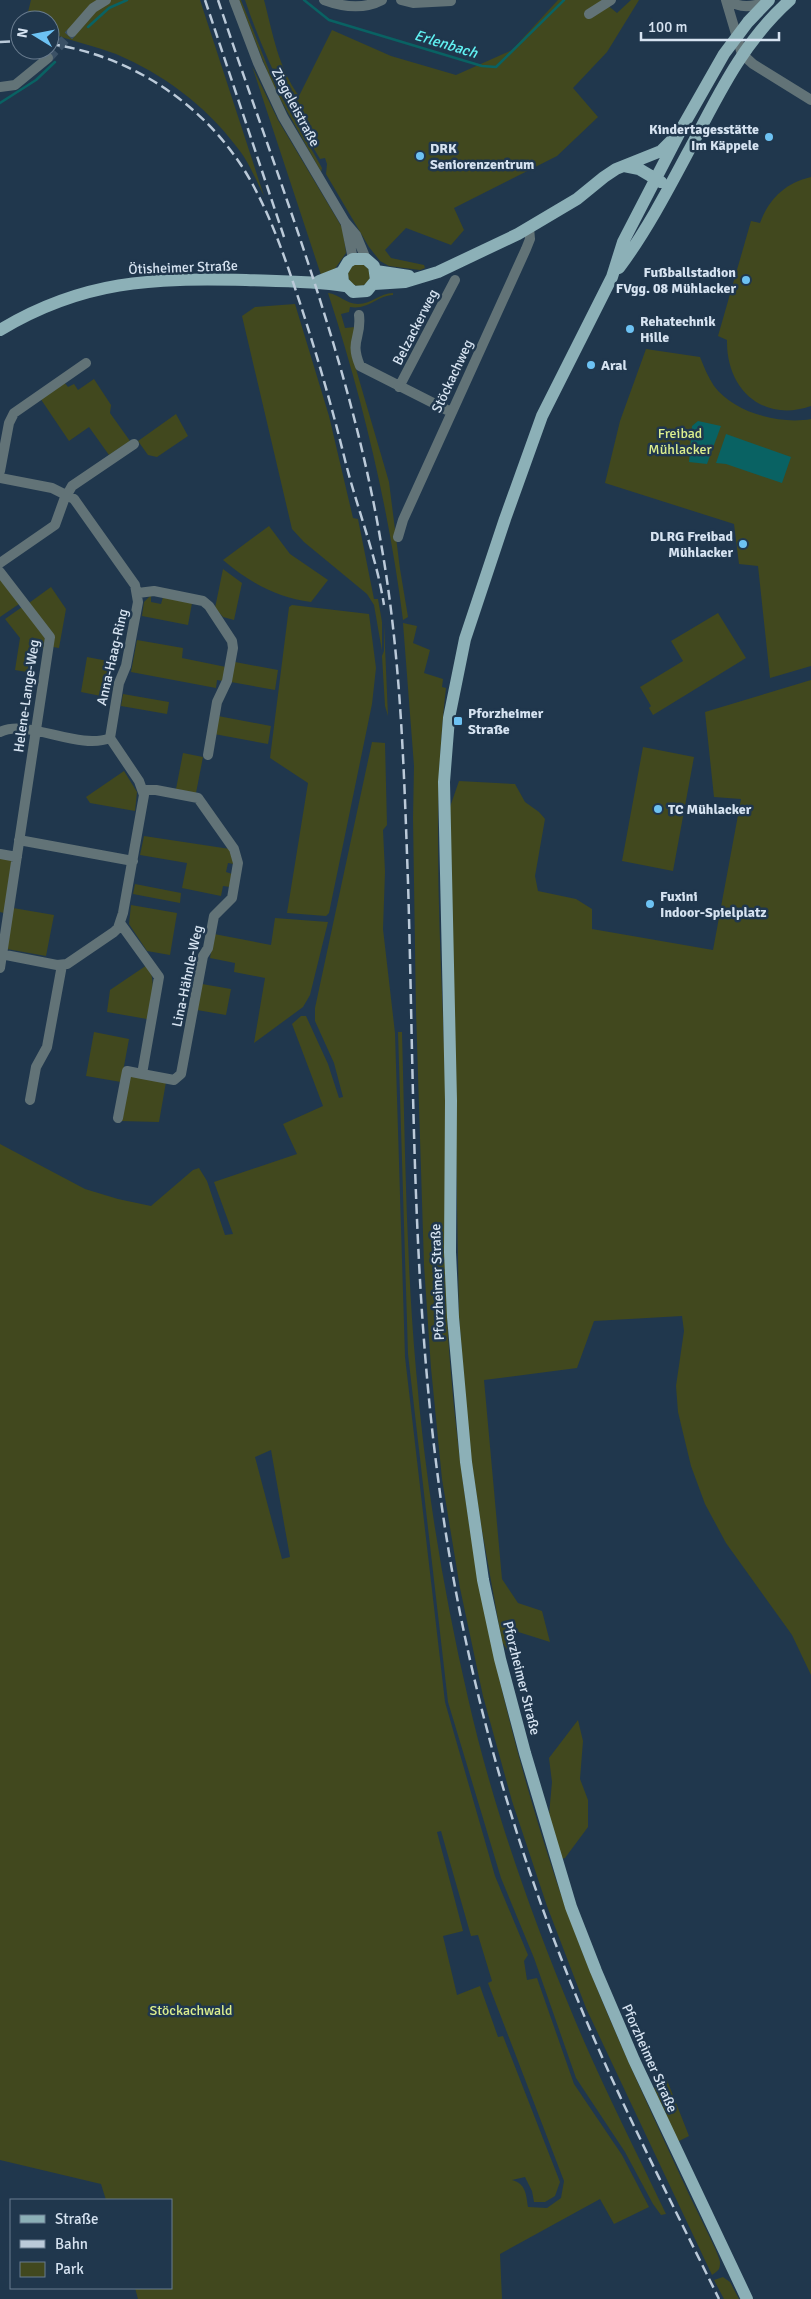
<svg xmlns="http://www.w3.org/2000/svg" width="811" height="2299" font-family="Signika,sans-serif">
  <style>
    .green { fill: #41481e; fill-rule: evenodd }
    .water { fill: #096263 }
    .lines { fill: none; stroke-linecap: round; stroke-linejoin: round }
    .stream { stroke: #096263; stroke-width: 2.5 }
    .minor-tunnel { stroke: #3b5166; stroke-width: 10; stroke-dasharray: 10 5; stroke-linecap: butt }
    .minor { stroke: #627377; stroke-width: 10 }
    .major { stroke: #8cb0b7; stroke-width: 12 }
    .rail { stroke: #bbcad9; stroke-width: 2.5; stroke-dasharray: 10 5; stroke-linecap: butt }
    .poi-dot { fill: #6dc2f3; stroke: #20374d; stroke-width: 2 }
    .labels { text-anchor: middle; stroke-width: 5; stroke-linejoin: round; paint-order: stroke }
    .street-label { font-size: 14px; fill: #d6e3f1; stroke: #20374d }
    .poi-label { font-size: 14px; font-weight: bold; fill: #d6e3f1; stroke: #20374d; text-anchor: start }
    .park-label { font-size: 14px; fill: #ddef8e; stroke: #20374d }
    .water-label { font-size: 15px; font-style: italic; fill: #61f2f3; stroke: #20374d }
  </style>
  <rect width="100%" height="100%" fill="#20374d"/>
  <path class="green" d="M31 0H200L264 196C256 180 248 160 236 146 205 105 163 74 116 54 95 46 71 41 50 33V20H26Z
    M239 0H241L275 85 322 168 321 172 273 86Z
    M245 0H264C273 34 278 67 299 96L332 30 391 56 456 75 512 50 558 0H601L617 13 631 0H639L607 52 573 88 598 117 557 156 454 208 464 230 451 245 406 228 385 250 391 258 424 265 425 268 420 270 389 266 380 261 369 247 326 174 327 164 325 158 320 159C290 109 264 56 245 0Z
    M252 66 278 120 343 229 346 253 334 270 321 275Z
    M811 177V406C763 423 726 389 727 340L718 336 751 221 760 223C769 199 785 183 811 177Z
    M348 275a11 11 0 1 1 22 0a11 11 0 1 1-22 0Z
    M328 293C339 294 346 304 358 304 372 304 380 293 393 293V295C376 296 369 310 350 307L349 312 341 314 345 328 355 327 351 352 389 482 400 569 408 617 403 620C389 509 363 400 328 293Z
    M295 304 329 416 353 518 358 519 374 599H378L382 622V651L374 605 367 594 304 542 292 529 242 316 255 307Z
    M646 349 700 357C704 367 708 377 714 386 733 412 779 425 811 419V666L770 678 758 566 739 564 734 524 605 483 620 421Z
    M94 379 111 405 110 413 130 441 109 455 89 427 69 441 40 398 64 382 68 387 74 384 78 390Z
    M176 414 188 436 157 457 148 455 138 441Z
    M269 526 290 554 328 580 311 602C277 598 249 582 223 560Z
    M223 569 242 583 234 620 223 617 215 608Z
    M0 579 19 604 0 617Z
    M51 587 66 609 59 648 53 647 29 603Z
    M151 595V602L161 604 163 597 192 603 188 625 142 616 144 602Z
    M292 605 369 614 376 668 372 704 329 913 326 916 287 913 308 783 270 758 289 607Z
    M22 607 45 638 44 648 37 647 33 673 15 670 20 638 5 619Z
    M718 613 746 658 653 715 649 708 651 706 640 687 683 661 671 641Z
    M403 623 417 626 413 643 430 650 424 673 443 679 442 687 446 688C431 816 441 946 445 1075 448 1171 442 1267 450 1363 464 1538 500 1710 555 1877 591 1984 639 2086 686 2188 692 2202 719 2253 720 2262 720 2271 718 2270 712 2275L586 2008 547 1906 512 1801 483 1696 460 1588 442 1479 431 1368 424 1265 416 1011 413 818 414 766Z
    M384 624 388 716 385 706 382 656 384 651Z
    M137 640 183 648 182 658 226 667 223 681 217 680 216 688 131 672Z
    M87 657 113 662 106 697 81 692Z
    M235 662 278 670 275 690 231 682Z
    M811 680V1675L792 1635 726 1543 705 1504 691 1466 678 1412 676 1386 684 1331 682 1316 594 1321 577 1368 484 1380 502 1579 518 1603 542 1611 550 1642 512 1630 514 1660 502 1642 481 1525 469 1444 459 1316 450 807 459 781 515 784 525 802 539 812 545 819 535 876 538 891 576 899 592 909V929L713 950 741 799 714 797 705 712Z
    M123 694 169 702 167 714 121 706Z
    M218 716 271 726 268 744 214 734Z
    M372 742 385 743 387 825 383 830 385 872 383 929 395 1033 405 1357 445 1702 495 1876 528 1955 524 1961 527 1980 537 1978 574 2084 622 2155 649 2207 614 2224 600 2199 500 2254 502 2299H138L135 2288H171V2200H106L101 2184 0 2160V1144L85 1189 118 1199 151 1206 193 1170 199 1168 207 1181 225 1235 233 1234 214 1182 297 1154 283 1124 323 1106 292 1024 301 1016H306L328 1064 339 1098 343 1097 334 1063 315 1021V1008ZM271 1450 290 1557 282 1559 255 1457ZM441 1831 471 1936 478 1935 492 1981 488 1983 564 2181 561 2198 547 2208 528 2207C526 2194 526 2184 512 2180L525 2177 532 2191 534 2202H545L555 2196 560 2182 503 2036 498 2037 480 1986 457 1995 443 1936 463 1931 437 1832Z
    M643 747 694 757 673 871 622 861Z
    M183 753 203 757 196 793 176 789Z
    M124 771 137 792 135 811 90 803 86 797Z
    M144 836 230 849 234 864 228 863 226 872 232 874 230 887 223 886 221 896 182 888 187 863 140 855Z
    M0 858 12 860 4 913 0 912Z
    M135 884 181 893 180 903 133 894Z
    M131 905 177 913 170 955 147 951 129 924Z
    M13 908 54 915 46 956 7 949Z
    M275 918 328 922 310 995 303 1007 254 1043 265 978 234 972 235 963 210 958 214 934 271 945Z
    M147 965C158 981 150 1001 147 1019L107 1012 110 990Z
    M202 984 231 989 226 1015 197 1010Z
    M94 1032 129 1039 121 1082 86 1076Z
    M398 1032H402C405 1144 406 1257 416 1370 425 1480 443 1590 468 1698 492 1804 530 1912 572 2013 600 2081 634 2147 666 2214L661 2215 653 2204 625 2152 576 2078 534 1958 501 1878 448 1702 408 1354Z
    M130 1075 166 1082 159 1122 121 1121Z
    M578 1720 583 1741 580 1779 588 1800V1827L565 1858 561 1859 549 1815 552 1782 549 1758Z
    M667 2080 689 2136 677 2142 654 2088Z
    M723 2277 730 2282 739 2299H724L714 2280Z"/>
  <path class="water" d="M698 421 721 426 707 464 689 462 692 426Z
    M726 434 791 457 782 483 726 464 716 463Z"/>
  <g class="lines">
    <path class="stream" d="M304 0 329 20 482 66 496 67 564 0
      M88 27 109 8 127 0
      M0 103 36 80 55 62"/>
    <path class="minor-tunnel" d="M48 58 72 32"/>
    <path class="minor" d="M234 0 258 63 283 117 345 222 356 235 366 259
      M324 0C343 7 363 10 382 0
      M401 0 413 3 451 1
      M726 0 742 54 753 64 811 100
      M728 0C740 9 754 7 767 1
      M589 14 611 0
      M72 32 93 8 106 0
      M0 87 15 85 48 58
      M346 225 353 259
      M359 315C362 338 349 340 360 366L451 412
      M399 387 455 280
      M0 471 9 423 14 413 86 363
      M0 478 52 488 74 499 135 585 138 602 126 666 119 683 110 738 139 781 144 795 123 913 118 928 114 932 67 964 57 965 0 954
      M398 537 403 520 526 249 530 239 529 228
      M0 563 55 525 64 500 72 486 134 444
      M0 572 50 637 0 968
      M138 593 154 591 203 601 209 606 232 641 233 648 227 681 217 702 208 755
      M0 732C27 718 79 751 110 738
      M19 840 133 861
      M0 854 17 857
      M120 923 159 977 142 1074 174 1080 181 1074 203 956 208 948 214 916 232 898 238 863 234 849 198 798 156 790H143
      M30 1100 36 1067 47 1047 62 965
      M118 1118 127 1071 142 1074"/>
    <path class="major" d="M624 166 639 169 661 182
      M619 268C648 229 671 184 694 141 721 89 746 39 790 0
      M376 271 409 276
      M319 281 342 272 348 262 353 259H366L374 266 376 280 367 291 353 292 343 282 342 272
      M374 284 405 282 438 272 518 234 577 199 604 177 616 169 661 151 672 140
      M0 330C83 280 152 278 246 280 279 281 313 281 345 286
      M747 2299 634 2060 596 1971 571 1907 525 1753 500 1659 483 1580 466 1462 453 1317 450 1252 451 1101 444 782 449 718 465 639 505 519 542 416 612 277 623 242 683 126 724 54 748 22 769 0"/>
    <path class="rail" d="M205 0 284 237
      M218 0C278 181 351 360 382 549 401 659 404 771 408 882 414 1081 412 1281 438 1478 461 1660 511 1839 581 2008 622 2107 672 2203 719 2299
      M0 42 20 41
      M50 44C135 56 212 109 253 185 273 222 286 261 299 300 316 352 331 403 344 456 356 506 376 554 384 605"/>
  </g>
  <g class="poi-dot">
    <circle cx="769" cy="137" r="5"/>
    <circle cx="420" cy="156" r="5"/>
    <circle cx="746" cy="280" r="5"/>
    <circle cx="630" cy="329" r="5"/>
    <circle cx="591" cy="365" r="5"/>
    <circle cx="743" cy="544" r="5"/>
    <rect x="453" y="716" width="10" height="10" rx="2.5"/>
    <circle cx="658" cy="809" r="5"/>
    <circle cx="650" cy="904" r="5"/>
  </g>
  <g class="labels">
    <g class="street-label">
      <text transform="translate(296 107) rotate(62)" y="5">Ziegeleistraße</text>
      <text transform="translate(183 267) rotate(-2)" y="5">Ötisheimer Straße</text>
      <text transform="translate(415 327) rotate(-63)" y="5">Belzackerweg</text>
      <text transform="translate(452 376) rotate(-65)" y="5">Stöckachweg</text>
      <text transform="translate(112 657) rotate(-77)" y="5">Anna-Haag-Ring</text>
      <text transform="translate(26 696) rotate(-82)" y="5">Helene-Lange-Weg</text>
      <text transform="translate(187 976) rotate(-78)" y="5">Lina-Hähnle-Weg</text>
      <text transform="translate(437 1282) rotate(-92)" y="5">Pforzheimer Straße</text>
      <text transform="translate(522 1678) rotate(76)" y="5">Pforzheimer Straße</text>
      <text transform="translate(650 2058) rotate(66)" y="5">Pforzheimer Straße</text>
    </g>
    <g class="poi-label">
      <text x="759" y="134" text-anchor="end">Kindertagesstätte<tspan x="759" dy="16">Im Käppele</tspan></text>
      <text x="430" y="153">DRK<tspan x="430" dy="16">Seniorenzentrum</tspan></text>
      <text x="736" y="277" text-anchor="end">Fußballstadion<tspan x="736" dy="16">FVgg. 08 Mühlacker</tspan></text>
      <text x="640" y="326">Rehatechnik<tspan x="640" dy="16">Hille</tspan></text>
      <text x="601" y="370">Aral</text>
      <text x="733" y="541" text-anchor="end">DLRG Freibad<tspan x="733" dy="16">Mühlacker</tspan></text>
      <text x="468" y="718">Pforzheimer<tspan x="468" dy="16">Straße</tspan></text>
      <text x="668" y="814">TC Mühlacker</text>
      <text x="660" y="901">Fuxini<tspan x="660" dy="16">Indoor-Spielplatz</tspan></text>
    </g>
    <g class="park-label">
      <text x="680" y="438">Freibad<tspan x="680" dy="16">Mühlacker</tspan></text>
      <text x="191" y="2015">Stöckachwald</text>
    </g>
    <g class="water-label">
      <text transform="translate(446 44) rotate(17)" y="5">Erlenbach</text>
    </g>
  </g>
  <rect x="10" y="2199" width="162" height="90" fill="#20374d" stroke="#697c8f"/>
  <rect x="20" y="2215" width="25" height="8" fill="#8cb0b7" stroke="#697c8f"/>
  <text x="55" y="2224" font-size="15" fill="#d6e3f1">Straße</text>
  <rect x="20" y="2240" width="25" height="8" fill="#bbcad9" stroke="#697c8f"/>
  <text x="55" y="2249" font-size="15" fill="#d6e3f1">Bahn</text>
  <rect x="20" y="2262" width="25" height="15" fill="#41481e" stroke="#697c8f"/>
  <text x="55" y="2274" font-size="15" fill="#d6e3f1">Park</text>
  <g transform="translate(35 35) rotate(280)"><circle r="24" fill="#20374d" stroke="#697c8f"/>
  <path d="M0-4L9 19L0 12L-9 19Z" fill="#6dc2f3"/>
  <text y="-8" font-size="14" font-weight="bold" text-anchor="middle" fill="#d6e3f1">N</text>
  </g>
  <path d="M641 32v8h138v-8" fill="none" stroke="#d6e3f1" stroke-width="2.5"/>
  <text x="648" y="32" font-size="15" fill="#d6e3f1" stroke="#20374d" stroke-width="4" paint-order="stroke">100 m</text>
</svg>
